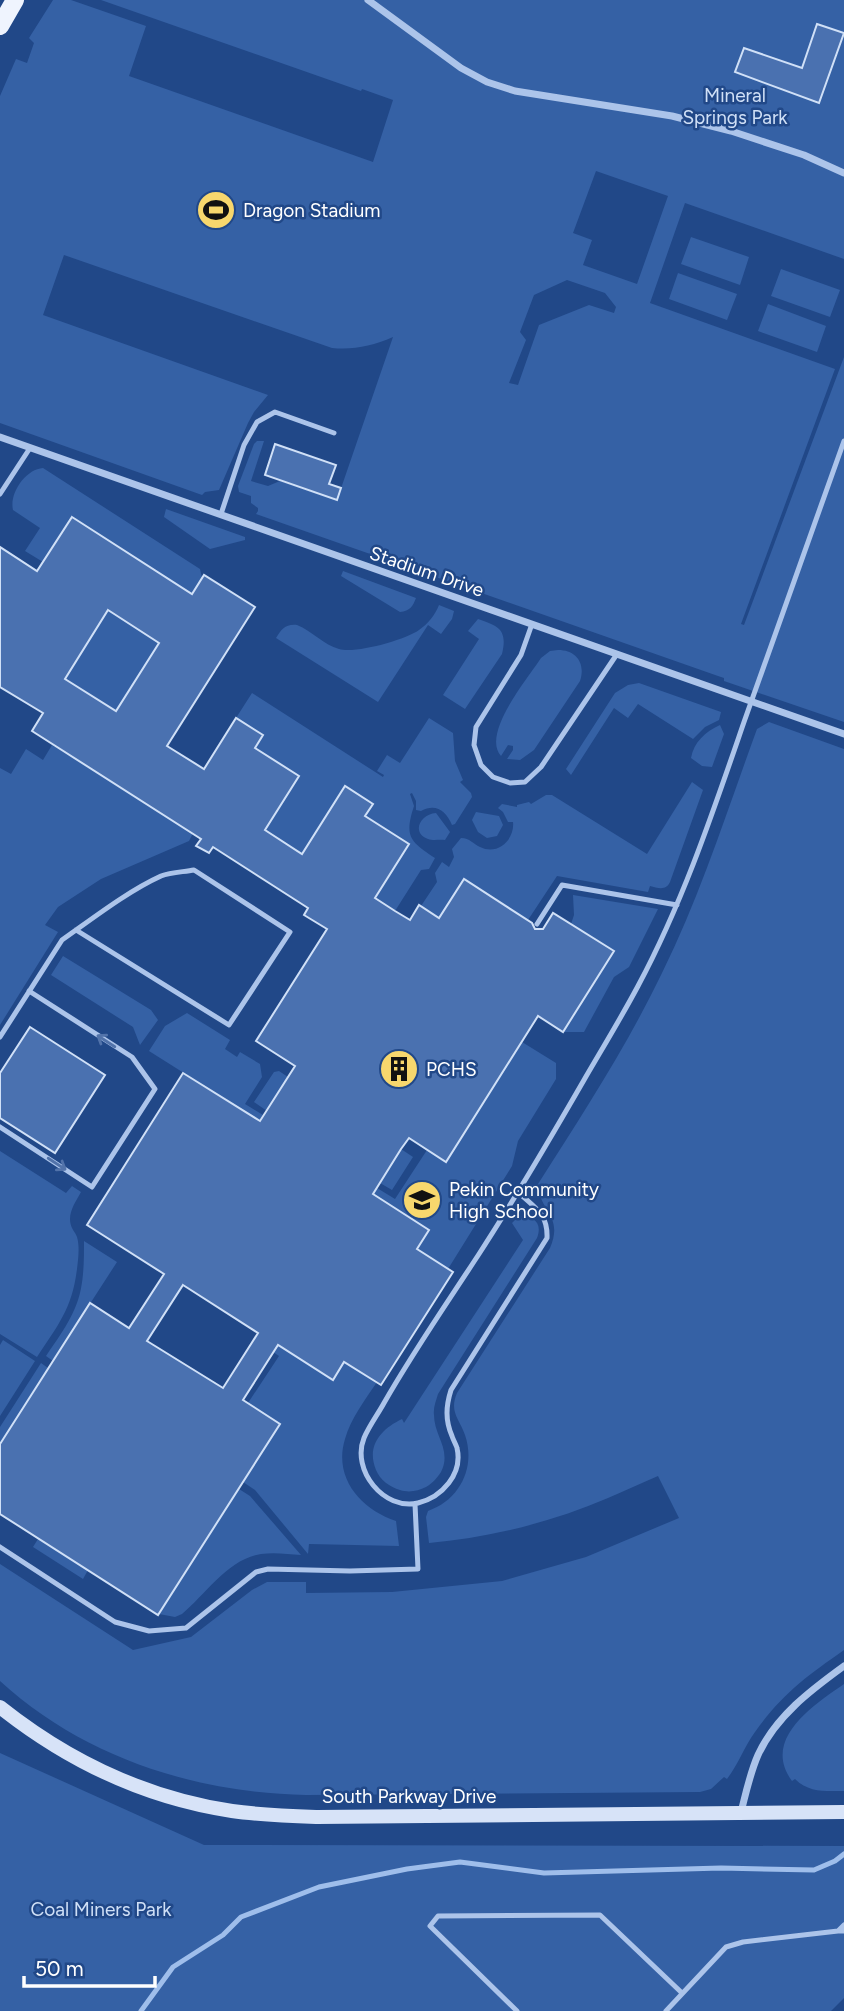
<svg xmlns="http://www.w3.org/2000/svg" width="844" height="2011" font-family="Figtree,sans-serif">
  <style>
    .green { fill: #3561a5; fill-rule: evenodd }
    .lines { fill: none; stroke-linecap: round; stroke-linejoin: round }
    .stream { stroke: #9fbeeb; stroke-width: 5 }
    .building { fill: #4a71b0; stroke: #d0e0f7; stroke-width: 2; fill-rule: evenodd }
    .service { stroke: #acc4ea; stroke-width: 5 }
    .minor { stroke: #acc4ea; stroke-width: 7 }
    .secondary { stroke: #d7e3f8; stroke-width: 14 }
    .primary { stroke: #eff4fe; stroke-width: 18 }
    .oneway { stroke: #5273aa }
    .labels { text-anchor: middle; stroke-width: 5; stroke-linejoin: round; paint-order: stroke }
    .park-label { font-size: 19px; fill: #d0e0f7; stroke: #214888 }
    .poi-label { font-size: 19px; fill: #fff; stroke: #214888; text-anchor: start }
    .street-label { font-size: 19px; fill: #fff; stroke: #214888 }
  </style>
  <rect width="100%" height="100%" fill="#214888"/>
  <path class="green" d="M53 0H71L146 26 129 76 373 162 393 100 362 89 361 91 101 0H844V259L685 203 650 303 835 369 741 624 744 625 844 357V722L724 681V678L718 676 256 514 258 511V508L251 503V496L239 492 238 486 254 444 257 441H264L251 481 268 486 280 481 337 500 393 337C372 346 354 350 332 348L64 255 43 315 268 395 254 412 248 423 219 490 205 492 202 495 0 423V96L16 59 27 63 34 43 29 38ZM596 171 668 196 637 284 583 265 592 240 573 233ZM567 280 605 293 616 307 614 313 589 305 539 325 518 385 509 383 526 340 520 332 534 295Z
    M691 237 749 257 740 285 681 264Z
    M781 269 840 290 830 317 771 296Z
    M678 273 737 294 727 320 669 299Z
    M768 304 826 326 817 352 758 331Z
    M43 468 200 569 202 578 192 594 72 517 43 562 25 551 40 528 13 510C9 493 26 469 43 468Z
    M166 509 245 537V540L210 549 164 517Z
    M343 571 416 598C413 606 410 611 400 612L341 576Z
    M439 605 454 611 452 619 441 634 428 625 378 702 276 638C282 629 285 624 297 625 312 631 324 645 339 649 355 654 405 640 419 630 428 624 435 615 439 605Z
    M108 610 159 643 116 711 65 679Z
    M478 619C498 626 508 629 502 654L465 709 443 695 479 639 468 631Z
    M558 650C576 650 586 663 580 681L534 750 520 760 507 759 513 750V746L508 745 501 756C481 734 528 678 541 658L550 651Z
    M639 683 721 712 719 720 705 727 693 739 638 704 628 718 614 708 571 775 566 769 615 693 628 685Z
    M252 693 383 777 384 775 377 771 387 755 400 763 429 718 453 733 455 761 463 780 460 782 471 793 472 797 455 824 452 825C446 811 436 803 421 811L416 810V801L412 793 410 794 414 806C404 837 410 841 435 858L429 869 421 870 395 911 375 898 409 844 365 816 373 803 345 786 302 854 265 830 255 748 236 718Z
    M769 722 844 749V1650C807 1676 782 1694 755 1732 744 1747 738 1765 727 1779L724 1777 711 1789 700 1792 306 1795C195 1793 83 1757 0 1681V1564L133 1650 191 1637 252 1590 267 1582H306V1593L392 1592 502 1581 586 1557 679 1518 658 1476C641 1483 625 1491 608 1498 552 1522 489 1538 429 1543L426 1517 428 1511C460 1500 476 1467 465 1435 459 1418 449 1412 457 1393L550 1248C564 1215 539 1212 538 1184 582 1115 627 1046 662 973 701 894 727 811 757 729Z
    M720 725 724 734 712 767 702 766 691 758C694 742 705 732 720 725Z
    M52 745 193 833 189 841 101 879 58 907 45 925 58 932 0 1025V768L11 774 26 749 43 760Z
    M692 782 703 790 670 882C666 891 658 888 650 886L648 892 557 876 528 920 464 879 439 918 421 906 437 882 435 873 442 862 449 867 454 857 452 849 461 838C470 838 473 844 480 847 498 856 515 839 513 822H508L503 812 498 808 502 804 517 807V805L529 802 531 804 546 795H552L647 854Z
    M476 812 499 816 503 825 497 836 487 838 478 832 472 820Z
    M436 813 450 832 445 840C439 839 434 841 428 839 411 833 420 814 436 813Z
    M573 895 658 909 629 967 614 977 584 1032H563L614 952 571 924 574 915Z
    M63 956 151 1010 158 1020 140 1045 133 1027 51 975Z
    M187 1013 230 1040 225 1049 237 1057 240 1052 260 1064 262 1077 245 1104 263 1115 260 1121 149 1051 165 1026Z
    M522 1042 556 1063V1079L518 1141 512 1166 448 1269 437 1262 404 1269 429 1230 373 1194 377 1188 395 1199 427 1150 446 1161Z
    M279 1071 288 1077 267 1111 254 1102 274 1072Z
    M401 1149 413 1157 392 1190 380 1183Z
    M0 1151 66 1193 72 1186 81 1192C75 1203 66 1215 72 1228 74 1232 75 1232 77 1237 80 1247 78 1260 77 1269 72 1309 58 1325 37 1357L0 1334Z
    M519 1216C533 1216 543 1222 537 1238L438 1394C436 1401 433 1408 434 1415 434 1436 452 1450 441 1472 437 1478 433 1483 426 1487 418 1491 409 1493 400 1490 390 1487 380 1480 376 1470 366 1446 381 1429 402 1419L404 1423 523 1240 512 1223Z
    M84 1241 117 1262 53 1361 46 1356C56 1341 68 1325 75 1308 84 1288 84 1263 84 1241Z
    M3 1340 35 1361 0 1416V1345Z
    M358 1340 377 1382C365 1400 351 1418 345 1439 333 1478 361 1509 396 1521L399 1546 309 1544 308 1554 255 1490 243 1482 280 1424 248 1403 279 1356 273 1352 278 1345 332 1380Z
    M41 1363 48 1368 0 1444V1427Z
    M239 1489 250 1496 301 1555C288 1554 274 1552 261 1554 228 1559 206 1594 182 1614L175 1617 159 1614Z
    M38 1539 88 1570 83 1579 33 1547Z
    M844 1684V1791C826 1791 809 1793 795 1779L792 1781C761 1739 814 1705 844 1684Z
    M0 1753 204 1845 844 1846V1998L831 2011H0Z"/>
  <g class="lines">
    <path class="stream" d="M141 2011 173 1967 223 1935 241 1917 319 1887 407 1869 460 1862 544 1873 721 1868 814 1870 835 1861 844 1854"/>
  </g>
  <path class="building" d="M817 24 844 33 819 103 735 72 744 48 802 68Z
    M275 444 336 465 329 484 341 488 337 500 265 475Z
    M72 517 192 594 204 575 255 607 167 746 204 769 236 718 263 735 255 748 299 776 265 830 302 854 345 786 373 804 365 816 409 844 375 898 395 911 410 920 419 905 439 918 464 879 532 923 535 929H543L553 913 614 951 563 1032 538 1016 446 1162 409 1138 401 1149 373 1194 429 1230 417 1249 453 1272 381 1385 344 1362 333 1380 278 1345 243 1400 280 1424 158 1615 0 1514V1444L90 1303 129 1328 164 1274 87 1225 183 1073 260 1121 295 1066 256 1041 327 929 304 915 308 908 213 847 209 853 196 846 201 839 32 731 43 713 0 687V547L37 571ZM108 610 159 643 116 711 65 679ZM183 1285 258 1333 223 1388 147 1341Z
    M30 1027 105 1075 55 1153 0 1118V1073Z"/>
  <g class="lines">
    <path class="service" d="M0 494 30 448
      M221 514 244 445 257 422 275 412 334 433
      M532 624 521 655 476 727 474 745 481 765 493 777 510 783 525 782 541 767 617 654
      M537 924 562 885 677 905
      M0 1037 62 940C92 919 128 891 161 876 171 872 184 872 194 870L290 932 229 1025 76 930
      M0 1127 92 1187 155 1089 132 1057 29 991
      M519 1193C536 1209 548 1214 547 1238L451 1390C446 1406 445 1420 452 1436 452 1437 457 1447 457 1448 463 1474 442 1497 418 1503 384 1511 351 1470 364 1438 369 1426 378 1414 384 1403 413 1352 447 1303 479 1254 516 1197 550 1139 584 1080 602 1049 621 1018 638 986 683 902 713 812 744 722 777 628 810 534 844 441
      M0 1547 115 1622 149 1631 186 1628 256 1572 268 1569 350 1571 418 1569 415 1504
      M844 1925 838 1931H844
      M517 2011 430 1926 438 1916 600 1915 682 1993
      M666 2011 726 1947 743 1942 838 1931"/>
    <path class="minor" d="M368 0 461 68 487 82 515 91 672 116 731 131 804 155 844 173
      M0 437 844 734
      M741 1812C746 1793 750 1773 758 1755 776 1716 811 1690 844 1666"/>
    <path class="secondary" d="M0 1707C68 1761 146 1798 232 1811 260 1815 289 1816 317 1817L844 1812"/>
    <path class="primary" d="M0 26 15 0"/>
  </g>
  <defs><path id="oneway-shaft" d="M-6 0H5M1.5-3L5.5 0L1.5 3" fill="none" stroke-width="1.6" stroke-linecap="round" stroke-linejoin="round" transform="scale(1.75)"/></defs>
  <g class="oneway">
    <use href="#oneway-shaft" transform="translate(106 1041) rotate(-147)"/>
    <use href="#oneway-shaft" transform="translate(57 1164) rotate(33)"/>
  </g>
  <defs>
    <symbol id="stadium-disc" viewBox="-11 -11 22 22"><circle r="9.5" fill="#f7d76d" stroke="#214888"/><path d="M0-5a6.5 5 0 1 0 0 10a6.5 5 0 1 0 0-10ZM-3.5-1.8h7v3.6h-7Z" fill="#111"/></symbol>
    <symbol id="building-disc" viewBox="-11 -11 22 22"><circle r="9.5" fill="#f7d76d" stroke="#214888"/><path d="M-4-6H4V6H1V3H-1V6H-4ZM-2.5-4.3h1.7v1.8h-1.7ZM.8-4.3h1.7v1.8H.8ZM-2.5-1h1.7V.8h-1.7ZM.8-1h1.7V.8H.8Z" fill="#111"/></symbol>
    <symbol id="school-disc" viewBox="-11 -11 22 22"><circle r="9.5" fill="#f7d76d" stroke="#214888"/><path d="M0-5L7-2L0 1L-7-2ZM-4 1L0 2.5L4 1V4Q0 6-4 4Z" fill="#111"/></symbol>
  </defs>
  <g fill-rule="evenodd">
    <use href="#stadium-disc" x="194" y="188" width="44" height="44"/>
    <use href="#building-disc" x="377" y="1047" width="44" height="44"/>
    <use href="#school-disc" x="400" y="1178" width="44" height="44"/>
  </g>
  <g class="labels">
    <g class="park-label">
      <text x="735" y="102">Mineral<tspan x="735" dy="22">Springs Park</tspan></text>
      <text x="101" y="1916">Coal Miners Park</text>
    </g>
    <g class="poi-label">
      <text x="243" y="217">Dragon Stadium</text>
      <text x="426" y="1076">PCHS</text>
      <text x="449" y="1196">Pekin Community<tspan x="449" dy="22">High School</tspan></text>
    </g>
    <g class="street-label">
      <text transform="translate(427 571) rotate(19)" y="7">Stadium Drive</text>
      <text x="409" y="1803">South Parkway Drive</text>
    </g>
  </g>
  <path d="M24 1976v10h131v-10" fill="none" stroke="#ffffff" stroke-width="3.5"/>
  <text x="35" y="1976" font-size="21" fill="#ffffff" stroke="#214888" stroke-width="5" paint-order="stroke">50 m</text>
</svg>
